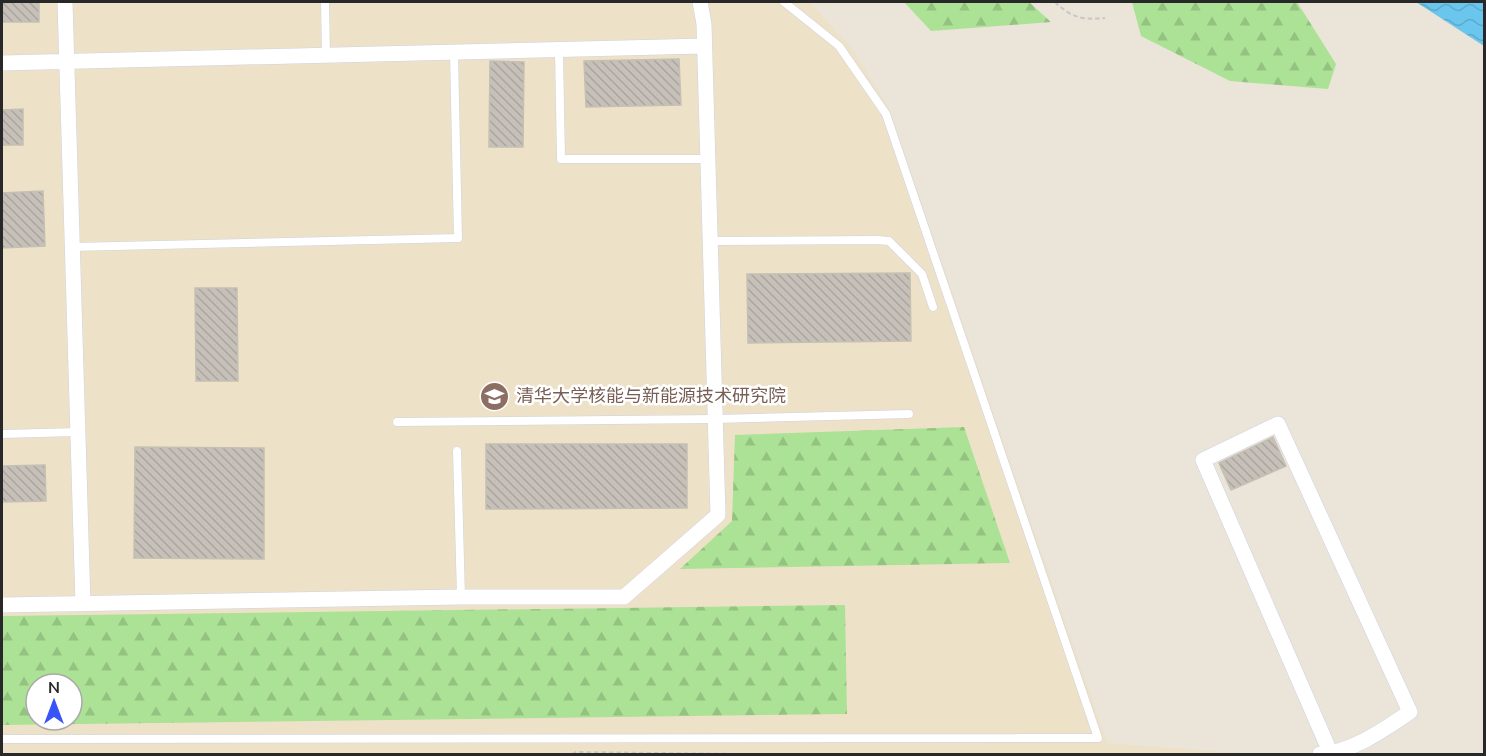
<svg xmlns="http://www.w3.org/2000/svg" width="1486" height="756" font-family="'Nunito Sans','Noto Sans SC',sans-serif">
  <style>
    .education { fill: #ede2c8; fill-rule: evenodd }
    .forest { fill: url(#forest-firs); fill-rule: evenodd }
    .water { fill: url(#water-waves) }
    .building { fill: url(#building-back-hatch); stroke: #c5c0b3; stroke-width: 1.5 }
    .lines { fill: none; stroke-linecap: round; stroke-linejoin: round }
    .lane-casing { stroke: #ced1e1; stroke-width: 9 }
    .street-casing { stroke: #ced1e1; stroke-width: 16 }
    .path { stroke: #c7c7c7; stroke-width: 2; stroke-dasharray: 4.5 3; stroke-linecap: butt }
    .lane { stroke: #fff; stroke-width: 8 }
    .street { stroke: #fff; stroke-width: 15 }
    .labels { text-anchor: middle; stroke-width: 5; stroke-linejoin: round; paint-order: stroke }
    .education-label { font-size: 18px; fill: #785e54; stroke: #fff; text-anchor: start }
  </style>
  <defs>
    <pattern id="forest-firs" width="22" height="20" patternUnits="userSpaceOnUse" patternTransform="scale(1.5)"><rect width="22" height="20" fill="#ace295"/><path d="M5 1l3.5 6h-7zM16 11l3.5 6h-7z" fill="#94c280"/></pattern>
    <pattern id="water-waves" width="16" height="10" patternUnits="userSpaceOnUse" patternTransform="scale(1.5)"><rect width="16" height="10" fill="#6bc6ed"/><path d="M0 5q4-4 8 0t8 0" fill="none" stroke="#5daacb"/></pattern>
    <pattern id="building-back-hatch" width="6" height="6" patternUnits="userSpaceOnUse" patternTransform="scale(1.5)"><rect width="6" height="6" fill="#c6c0b9"/><path d="M-1 5l2 2M0 0l6 6M5-1l2 2" fill="none" stroke="#aaa59f"/></pattern>
  </defs>
  <rect width="100%" height="100%" fill="#eae4d9"/>
  <path class="education" d="M2 2H810L853 50 889 108 1107 743 1248 754H2ZM36 684H72V720H36Z"/>
  <path class="forest" d="M904 2H1029L1051 22 931 31Z
    M1132 2H1297L1336 64 1328 89 1230 81 1141 36Z
    M964 427 1010 563 680 569 732 521 735 435Z
    M845 605 847 714 2 725V616ZM36 684H72V720H36Z"/>
  <path class="water" d="M1416 2H1484V46Z"/>
  <path class="building" d="M2 2H39V22H2Z
    M679 59 681 105 586 107 584 61Z
    M490 61 524 62 523 147H489Z
    M23 109V145H2V110Z
    M43 191 45 246 2 248V193Z
    M910 273 911 341 748 343 747 274Z
    M195 288H237L238 381H196Z
    M1273 437 1286 466 1231 490 1219 463Z
    M486 444H687V508L486 509Z
    M135 447 264 448V559L134 558Z
    M45 465 46 501 2 502V466Z"/>
  <g class="lines">
    <defs>
      <path id="lane" d="M325 2 326 56
        M559 51 561 159H708
        M710 241 877 240 889 241 922 274 933 307
        M72 247 458 238 454 53
        M397 422 716 419 909 414
        M2 434 77 432
        M457 451 461 597
        M2 739 1098 738 886 114 839 46 784 2"/>
      <path id="street" d="M65 2 83 604
        M2 63 704 46
        M2 605 461 597H624L718 515 704 24 700 2
        M1320 754C1351 753 1385 729 1410 712L1278 424 1203 460 1331 754"/>
    </defs>
    <use href="#lane" class="lane-casing"/>
    <use href="#street" class="street-casing"/>
    <path class="path" d="M1055 2C1072 18 1082 20 1105 18
      M572 754 576 752 739 754"/>
    <use href="#lane" class="lane"/>
    <use href="#street" class="street"/>
  </g>
  <defs>
    <symbol id="university-disc" viewBox="-11 -11 22 22"><circle r="9.5" fill="#8d6e63" stroke="#fff"/><path d="M0-5L7-2L0 1L-7-2ZM-4 1L0 2.5L4 1V4Q0 6-4 4Z" fill="#fff"/></symbol>
  </defs>
  <g fill-rule="evenodd">
    <use href="#university-disc" x="478" y="380" width="33" height="33"/>
  </g>
  <g class="labels">
    <g class="education-label">
      <text x="516" y="402">清华大学核能与新能源技术研究院</text>
    </g>
  </g>
  <rect width="1486" height="756" fill="none" stroke="#282828" stroke-width="6"/>
  <g transform="translate(54 702)"><circle r="28" fill="#ffffff" stroke="#a9a9a9" stroke-width="1.5"/>
  <path d="M0-4.5L10 22L0 15L-10 22Z" fill="#3854f9"/>
  <text y="-9" font-size="16" font-weight="bold" text-anchor="middle" fill="#282828">N</text>
  </g>
</svg>
